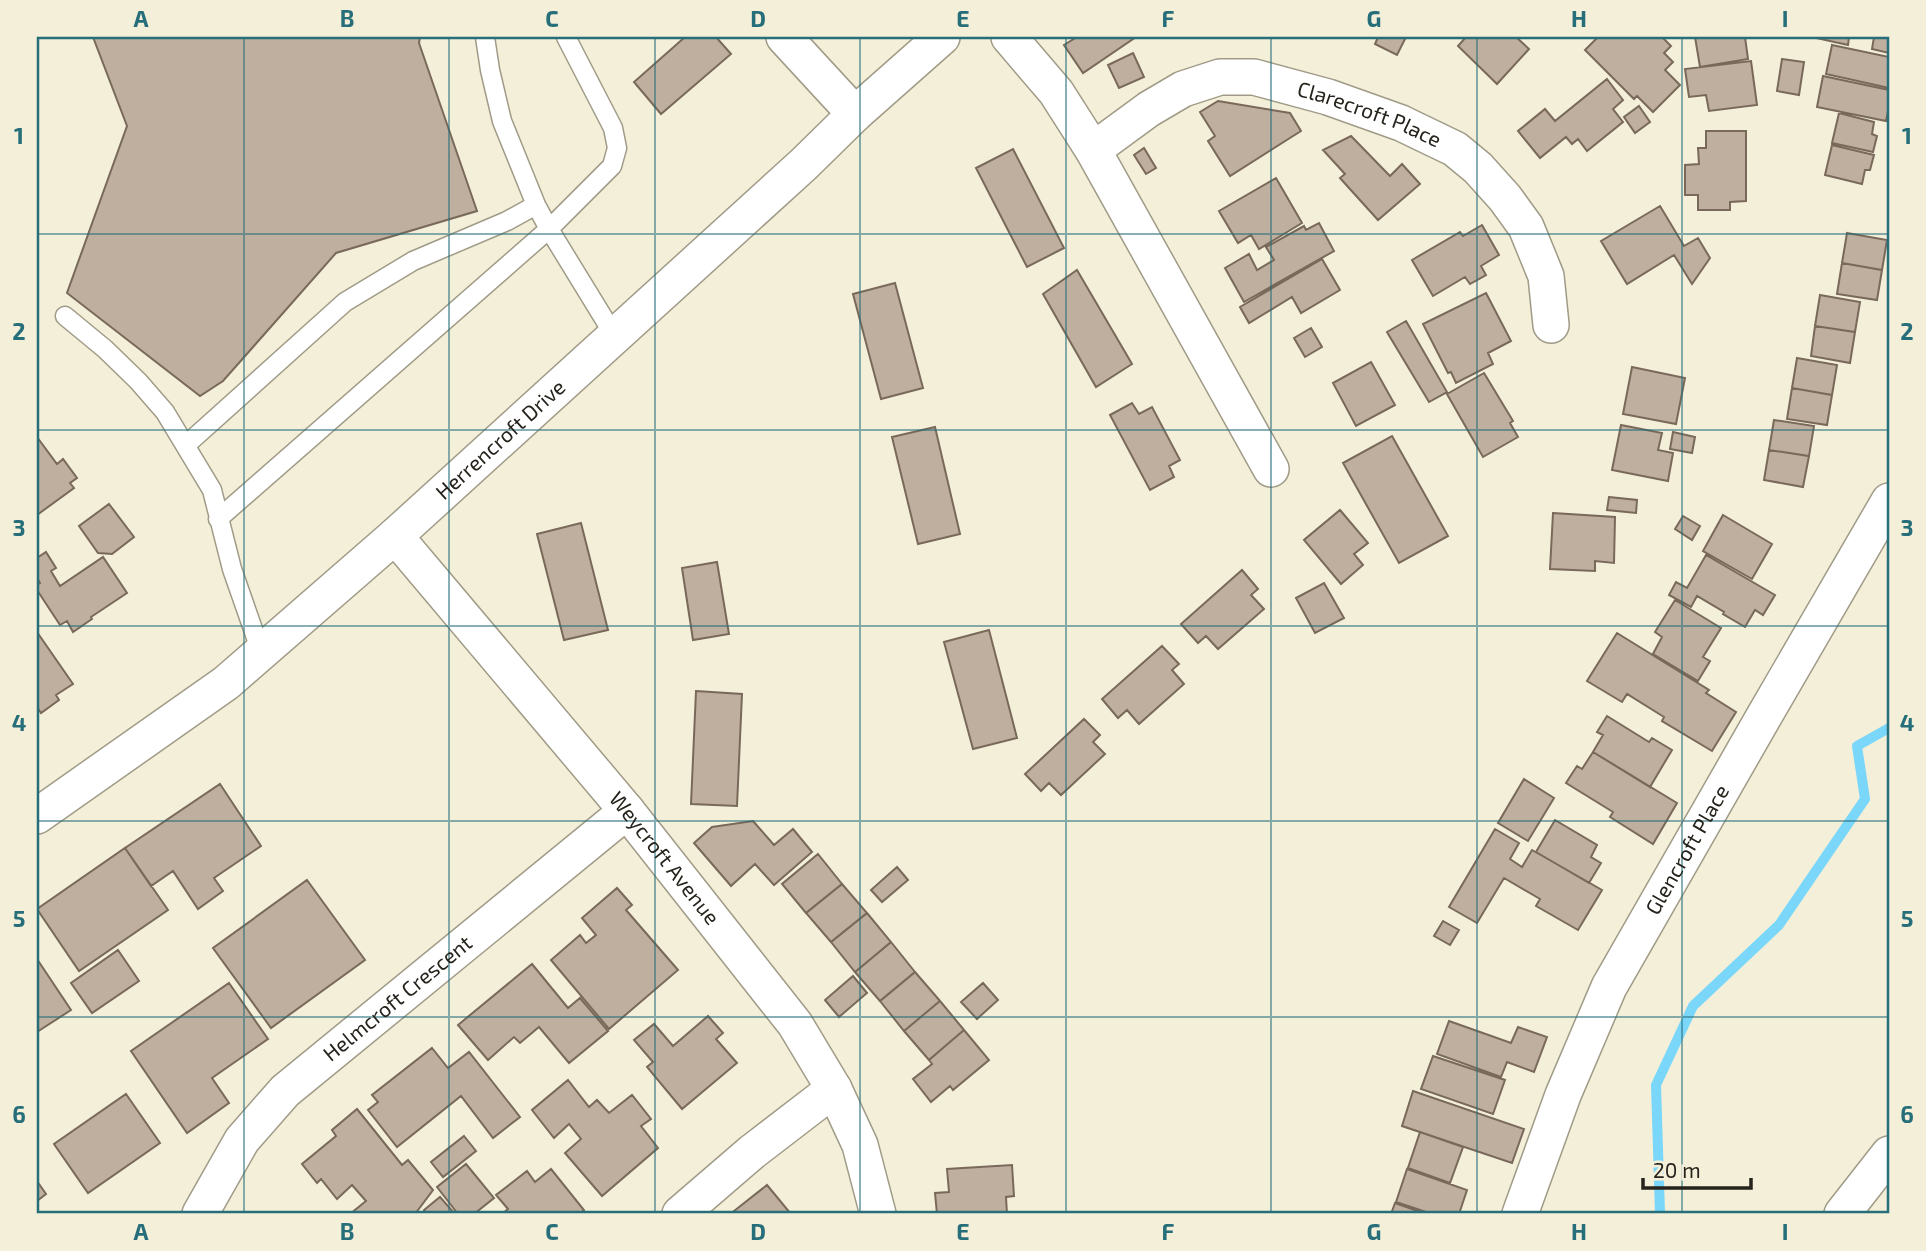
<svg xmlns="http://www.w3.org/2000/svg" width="1926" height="1251" font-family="'Exo 2',sans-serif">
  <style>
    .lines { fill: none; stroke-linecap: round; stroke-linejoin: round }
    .stream { stroke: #7ad7fa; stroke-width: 10 }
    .building { fill: #bfaf9e; stroke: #79695a; stroke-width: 2 }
    .service-casing { stroke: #a09b87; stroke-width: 21 }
    .minor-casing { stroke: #a09b87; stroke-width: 38 }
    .service { stroke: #fff; stroke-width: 18 }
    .minor { stroke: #fff; stroke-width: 35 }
    .grid { fill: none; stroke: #266e7a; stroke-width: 2; stroke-opacity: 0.55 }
    .labels { text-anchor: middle; stroke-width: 7; stroke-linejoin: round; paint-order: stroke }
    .street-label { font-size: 21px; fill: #25231b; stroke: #f4efd9 }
    .neatline { fill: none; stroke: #266e7a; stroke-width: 2.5 }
    .grid-label { font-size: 23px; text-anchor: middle; font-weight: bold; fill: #266e7a }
  </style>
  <rect width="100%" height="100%" fill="#f4efd9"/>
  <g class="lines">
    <path class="stream" d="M1660 1214 1656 1085 1693 1006 1779 925 1865 799 1857 746 1889 728"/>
  </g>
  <path class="building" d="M93 37H420L419 43 477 211 336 253 223 381 200 396 67 293 127 126Z
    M685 37H716L731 54 661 114 634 82Z
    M1077 37H1136L1083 73 1064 45Z
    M1378 37H1406L1397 55 1375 44Z
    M1466 37H1516L1529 49 1497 84 1458 46Z
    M1598 37H1662L1671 46 1664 53 1673 62 1665 70 1680 85 1653 112 1637 96 1634 99 1585 50Z
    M1695 37H1745L1748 59 1700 67Z
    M1817 37H1849L1848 45 1816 38Z
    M1874 37H1889V53L1872 49Z
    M1832 45 1889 57V88L1826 74Z
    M1133 53 1144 77 1119 88 1108 65Z
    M1782 59 1804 62 1799 95 1777 91Z
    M1751 61 1757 105 1709 111 1706 95 1689 97 1685 69Z
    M1823 76 1889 90V106L1886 121 1817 107Z
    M1607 79 1623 100 1613 109 1623 122 1587 151 1578 139 1572 144 1566 137 1540 158 1518 131 1545 109 1555 121Z
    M1218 101 1290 113 1301 131 1230 176 1208 141 1215 136 1200 112Z
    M1639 106 1650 122 1635 133 1624 117Z
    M1839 113 1874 122 1872 134 1877 136 1873 152 1832 143Z
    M1706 131H1746V201L1730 202V210H1698V195H1685V165L1699 164 1698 148H1706Z
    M1351 136 1390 176 1402 164 1420 184 1378 220 1340 178 1345 174 1323 150Z
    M1832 145 1874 155 1870 170H1865L1862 184 1825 175Z
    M1144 148 1156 168 1146 174 1134 155Z
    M1013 149 1064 248 1027 267 976 168Z
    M1276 178 1302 223 1259 249 1251 235 1238 243 1219 211Z
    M1660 206 1684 246 1698 238 1710 258 1692 284 1674 255 1627 284 1601 241Z
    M1319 223 1334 251 1244 302 1225 268 1249 254 1257 270 1274 260 1266 247 1304 226 1306 230Z
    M1482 225 1499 255 1481 266 1486 275 1470 284 1465 277 1433 296 1412 260 1460 232 1463 236Z
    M1847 233 1887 240 1882 270 1842 263Z
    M1322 259 1340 290 1301 313 1292 297 1249 323 1240 307Z
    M1842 263 1882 270 1877 300 1837 294Z
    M1077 270 1132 364 1096 387 1043 294Z
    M895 283 923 388 881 399 853 294Z
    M1486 293 1511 341 1488 353 1493 364 1456 383 1451 372 1448 373 1423 324Z
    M1820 295 1860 302 1855 332 1815 326Z
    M1406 321 1447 392 1429 402 1387 332Z
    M1815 326 1855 332 1850 363 1811 356Z
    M1311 328 1322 347 1305 357 1294 338Z
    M1797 358 1837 365 1832 395 1792 388Z
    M1371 362 1395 405 1356 426 1333 383Z
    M1632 367 1685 378 1676 424 1623 414Z
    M1484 373 1513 421 1510 423 1518 437 1483 457 1447 394Z
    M1792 388 1832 395 1827 425 1787 419Z
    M1132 403 1139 414 1152 407 1180 460 1169 466 1174 477 1150 490 1110 415Z
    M1774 420 1814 426 1809 456 1769 450Z
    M1621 425 1662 433 1658 450 1673 453 1668 481 1612 470Z
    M935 427 960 534 918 544 892 437Z
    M1673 432 1695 437 1692 453 1670 449Z
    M1392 436 1448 536 1399 563 1343 463Z
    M37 437 57 464 63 459 77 478 70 483 74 488 37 515Z
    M1769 450 1809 456 1803 487 1764 480Z
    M1609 497 1637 500 1636 513 1607 510Z
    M109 504 134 537 112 554 98 553 79 526Z
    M1340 510 1368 543 1354 554 1363 565 1341 584 1304 540Z
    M1553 513 1615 517 1614 563 1595 561V571L1550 569Z
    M1723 515 1772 544 1752 579 1703 551Z
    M1683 516 1700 526 1692 540 1675 529Z
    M581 523 608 630 564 640 537 534Z
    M46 552 56 568 51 571 60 586 103 557 127 593 91 617 92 619 73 632 67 621 60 625 37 590V585L40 583 37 578V558Z
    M1706 555 1775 595 1763 615 1755 610 1745 627 1723 614 1724 612 1697 596 1691 607 1669 595 1676 582 1687 588Z
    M717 562 729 634 693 640 682 568Z
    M1242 570 1258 589 1251 595 1264 609 1218 649 1206 636 1198 643 1181 624Z
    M1324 583 1344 618 1315 633 1296 598Z
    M1675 600 1721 628 1703 657 1710 661 1698 681 1653 654 1662 637 1655 632Z
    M989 630 1017 738 973 749 944 642Z
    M37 632 73 684 56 695 59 700 41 713 37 707Z
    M1617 633 1709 690 1706 693 1736 712 1712 751 1662 721 1664 717 1627 694 1622 702 1587 681Z
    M1162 646 1179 664 1172 670 1184 684 1139 724 1127 710 1118 718 1102 699Z
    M696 691 742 694 737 806 691 804Z
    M1607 716 1649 742 1652 738 1672 750 1650 787 1593 752 1603 735 1597 732Z
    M1084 719 1100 735 1093 742 1105 754 1061 795 1049 783 1041 791 1025 774Z
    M1593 752 1677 803 1653 844 1610 817 1613 812 1566 783 1577 766 1582 769Z
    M1524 779 1554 798 1528 841 1498 823Z
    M220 784 261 846 214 878 223 891 198 909 173 871 151 886 125 848Z
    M1555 820 1597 845 1591 857 1601 863 1589 883 1536 852Z
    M753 821 774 845 793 829 812 852 774 885 755 864 731 886 694 843 712 827Z
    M1495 829 1519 843 1510 859 1522 867 1532 850 1602 890 1578 930 1536 906 1540 899 1504 878 1477 923 1449 907Z
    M125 848 168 910 79 971 37 909Z
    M818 854 842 884 806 913 782 884Z
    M897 867 908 880 882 902 871 890Z
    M307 880 365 960 271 1028 213 948Z
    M842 884 867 913 831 942 806 913Z
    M617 888 632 905 626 910 678 970 609 1029 551 960 580 935 586 943 596 935 582 918Z
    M867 913 891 942 855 972 831 942Z
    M1443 921 1459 930 1450 945 1434 936Z
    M891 942 915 972 880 1001 855 972Z
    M118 950 139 981 92 1013 71 983Z
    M37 959 71 1010 37 1032Z
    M532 964 568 1008 580 998 608 1031 569 1063 539 1027 520 1043 514 1037 488 1060 458 1025Z
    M915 972 940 1001 904 1031 880 1001Z
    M853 976 867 993 839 1017 825 1000Z
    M229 983 268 1039 212 1078 229 1103 187 1133 131 1051Z
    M983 983 998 1000 977 1019 961 1002Z
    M940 1001 964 1030 929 1060 904 1031Z
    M708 1016 723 1033 716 1039 737 1063 682 1109 647 1067 653 1062 634 1040 654 1024 673 1046Z
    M1449 1021 1511 1043 1518 1027 1547 1037 1534 1072 1507 1062 1501 1077 1437 1054Z
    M964 1030 989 1060 953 1090 950 1086 931 1102 913 1079 932 1064 929 1060Z
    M432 1048 448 1068 469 1052 520 1117 493 1138 461 1096 397 1147 368 1110 378 1102 372 1095Z
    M1433 1056 1505 1080 1493 1114 1421 1089Z
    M568 1080 589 1107 597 1100 609 1113 632 1095 651 1119 641 1126 658 1148 602 1196 565 1153 581 1139 569 1124 554 1138 532 1110Z
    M1413 1091 1524 1129 1512 1163 1402 1126Z
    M126 1094 160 1143 88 1193 54 1144Z
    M357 1109 402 1165 408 1160 433 1190 415 1214H350L366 1201 352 1185 337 1199 321 1179 317 1183 302 1164 336 1136 332 1130Z
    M1420 1132 1463 1147 1450 1183 1408 1168Z
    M464 1136 476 1151 443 1177 431 1162Z
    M466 1164 494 1198 474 1214H458L437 1187Z
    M1012 1165 1014 1196 1006 1197 1007 1214H937L935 1193 949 1192 947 1169Z
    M551 1169 584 1210 579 1214H502L508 1209 496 1195 527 1171 535 1182Z
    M1407 1169 1467 1190 1459 1214H1432L1396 1202Z
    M37 1181 46 1194 37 1201Z
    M767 1185 791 1214H737L734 1211Z
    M440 1197 455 1214H428L424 1210Z
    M1395 1203 1426 1214H1391Z"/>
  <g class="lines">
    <defs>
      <path id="service" d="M485 37 490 70 502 121 536 205 549 229 614 335
        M65 316 105 349 138 381 165 412 212 490 232 569 261 652
        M186 445 345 302 413 261 507 221 536 205
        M218 519 549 229 612 166 617 148 613 128 566 37"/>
      <g id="minor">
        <path d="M784 37 855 114"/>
        <path d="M1009 37 1056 92 1093 150 1271 469"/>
        <path id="s1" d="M1093 150 1149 109 1183 89 1220 77H1254L1328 97 1401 123 1455 149 1478 168 1505 198 1526 227 1546 276 1551 325"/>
        <path id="s2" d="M395 536 627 811 795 1024 834 1089 860 1145 878 1214"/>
        <path id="s3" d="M37 816 226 683 395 536 804 164 855 114 942 37"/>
        <path id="s4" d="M200 1214 242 1140 285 1091 627 811"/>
        <path d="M680 1214 752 1152 834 1089"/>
        <path id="s5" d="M1520 1214 1563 1095 1609 987 1763 718 1889 501"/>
        <path d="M1842 1214 1889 1154"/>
      </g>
    </defs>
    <use href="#service" class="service-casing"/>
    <use href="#minor" class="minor-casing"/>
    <use href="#service" class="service"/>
    <use href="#minor" class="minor"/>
  </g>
  <path class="grid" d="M244 37V1214M449 37V1214M655 37V1214M860 37V1214M1066 37V1214M1271 37V1214M1477 37V1214M1682 37V1214M37 234H1889M37 430H1889M37 626H1889M37 821H1889M37 1017H1889"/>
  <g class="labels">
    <g class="street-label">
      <text dy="7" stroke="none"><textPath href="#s1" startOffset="303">Clarecroft Place</textPath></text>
      <text dy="7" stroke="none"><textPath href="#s3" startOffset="598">Herrencroft Drive</textPath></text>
      <text dy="7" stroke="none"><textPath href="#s5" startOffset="402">Glencroft Place</textPath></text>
      <text dy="7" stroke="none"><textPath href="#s2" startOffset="420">Weycroft Avenue</textPath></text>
      <text dy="7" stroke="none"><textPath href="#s4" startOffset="296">Helmcroft Crescent</textPath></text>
    </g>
  </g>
  <rect width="1926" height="1251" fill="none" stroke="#f4efd9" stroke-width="77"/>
  <path d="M1643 1178v10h108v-10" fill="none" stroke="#25231b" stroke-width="3.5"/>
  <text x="1653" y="1178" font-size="21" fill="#25231b" stroke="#f4efd9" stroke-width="5" paint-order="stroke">20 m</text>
  <rect x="38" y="38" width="1850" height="1174" class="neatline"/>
  <g class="grid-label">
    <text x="141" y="27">A</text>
    <text x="347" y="27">B</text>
    <text x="552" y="27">C</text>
    <text x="758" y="27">D</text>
    <text x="963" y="27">E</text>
    <text x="1168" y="27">F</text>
    <text x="1374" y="27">G</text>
    <text x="1579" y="27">H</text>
    <text x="1785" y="27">I</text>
    <text x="19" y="144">1</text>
    <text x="1907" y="144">1</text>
    <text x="19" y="340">2</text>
    <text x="1907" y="340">2</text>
    <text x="19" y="536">3</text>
    <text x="1907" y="536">3</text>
    <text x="19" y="731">4</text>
    <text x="1907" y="731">4</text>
    <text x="19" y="927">5</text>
    <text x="1907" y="927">5</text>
    <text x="19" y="1123">6</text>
    <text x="1907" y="1123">6</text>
    <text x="141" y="1240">A</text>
    <text x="347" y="1240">B</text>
    <text x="552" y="1240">C</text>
    <text x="758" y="1240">D</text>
    <text x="963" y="1240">E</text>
    <text x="1168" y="1240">F</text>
    <text x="1374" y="1240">G</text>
    <text x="1579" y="1240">H</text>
    <text x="1785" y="1240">I</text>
  </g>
</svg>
